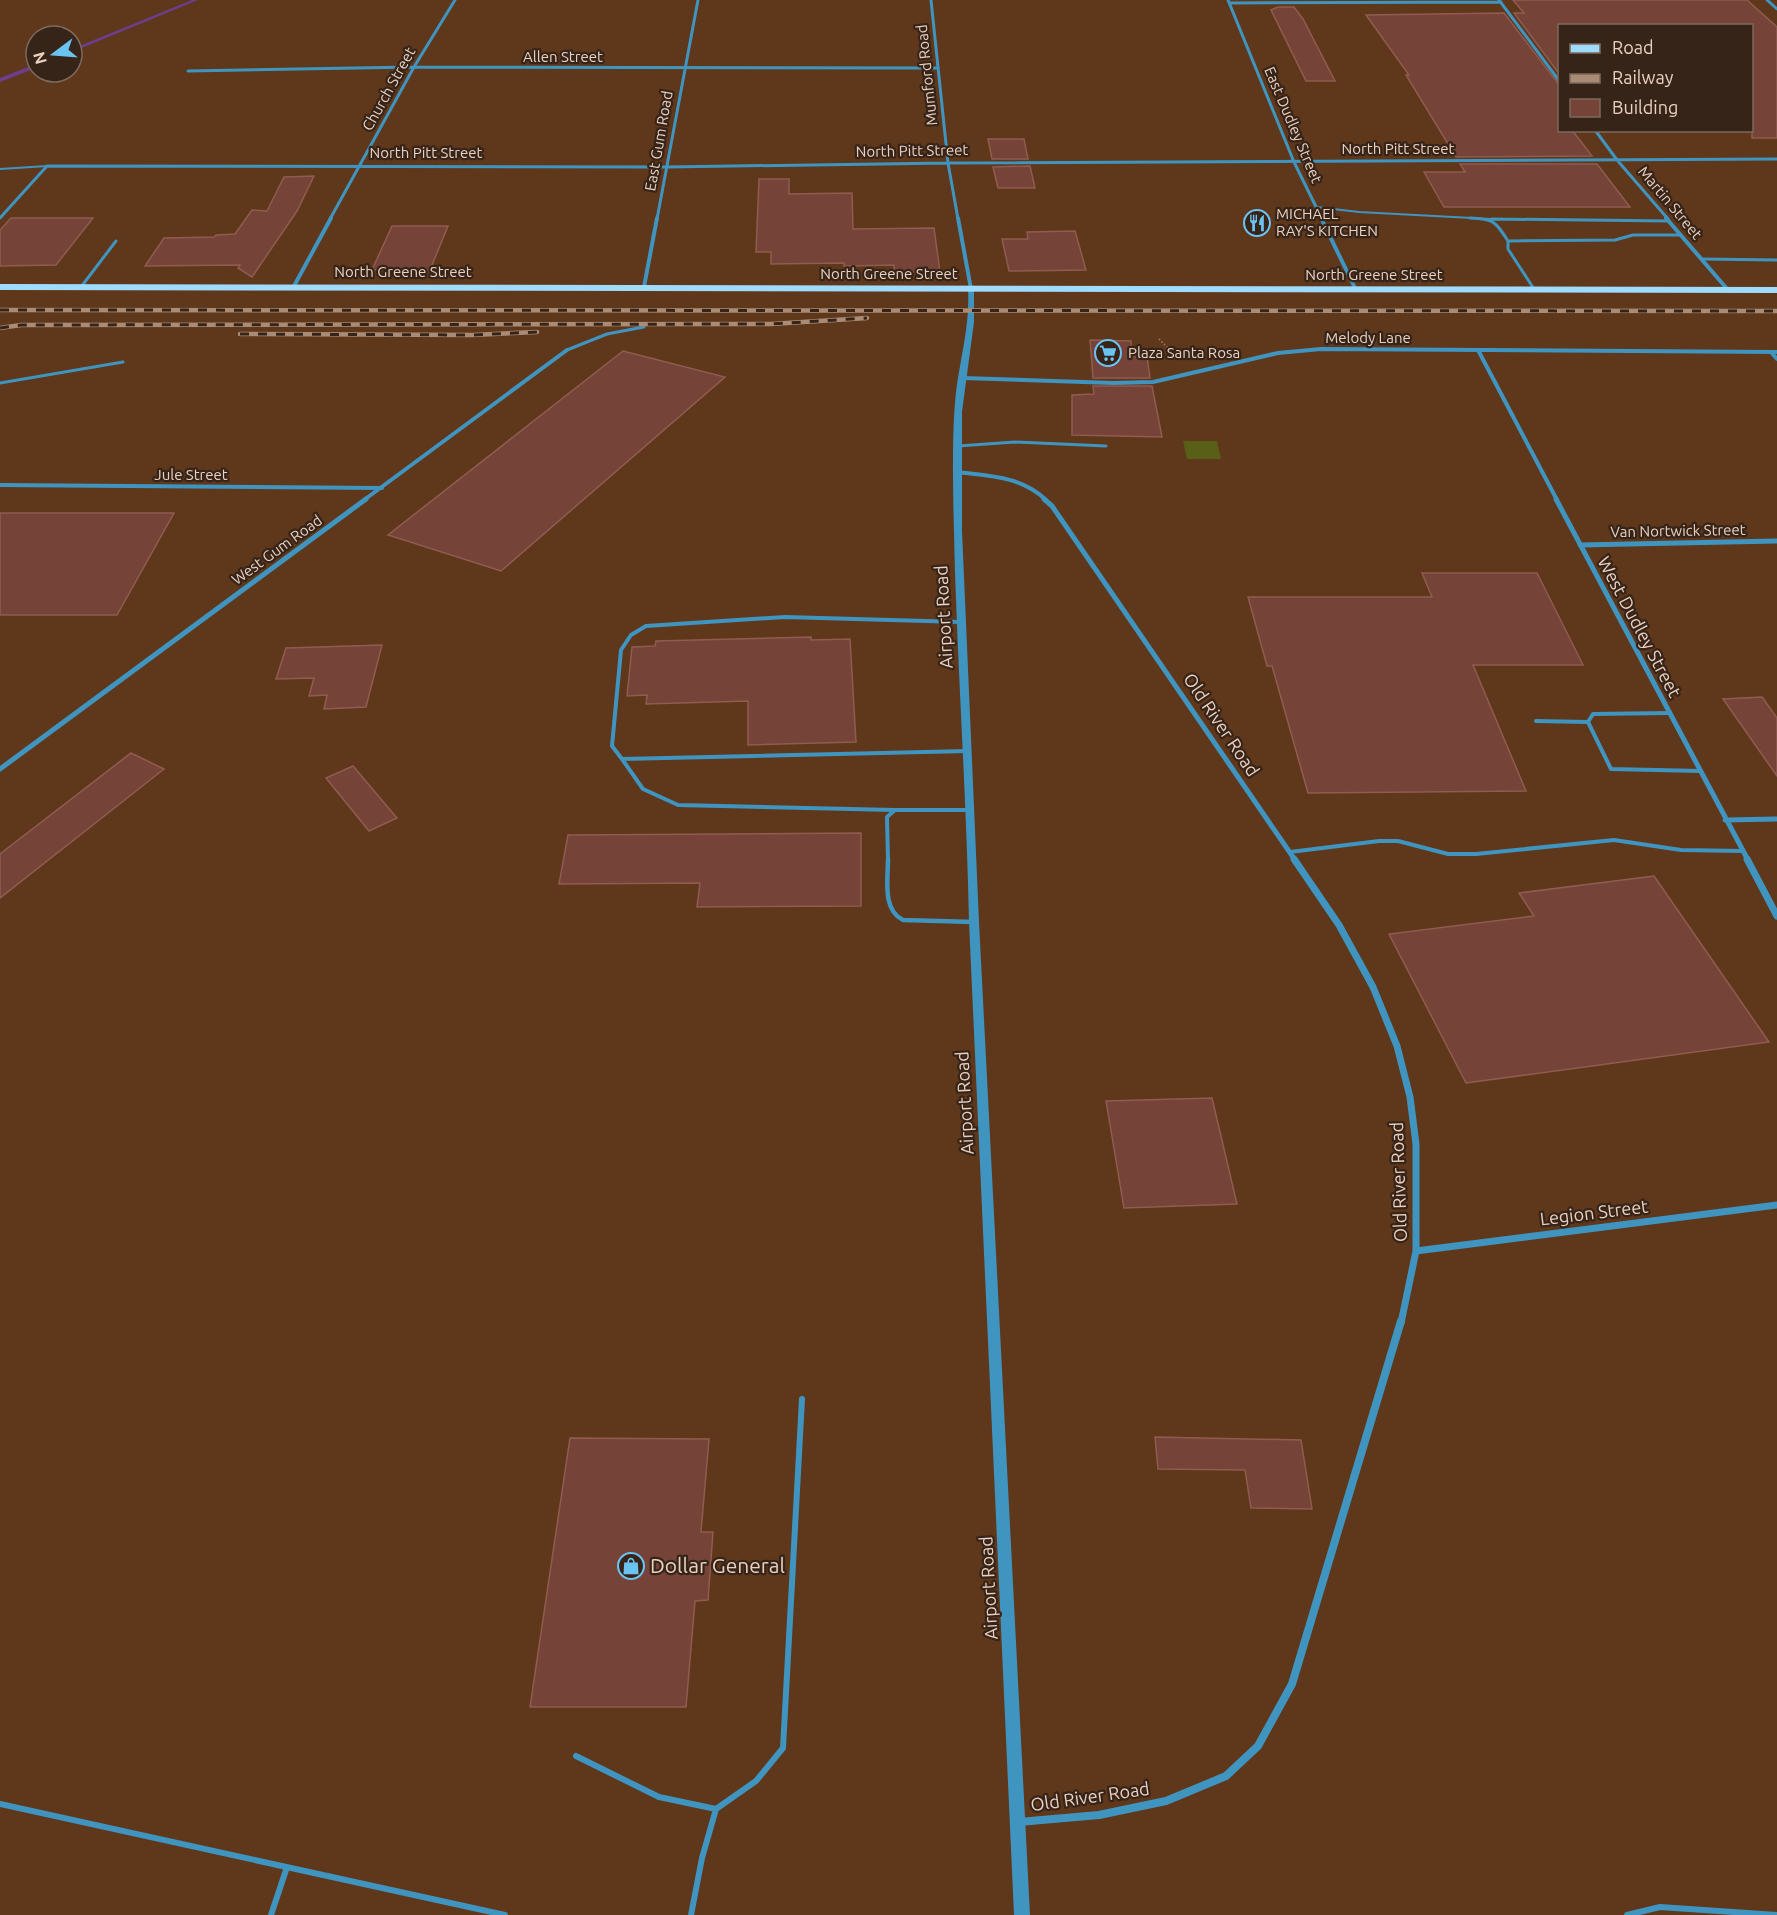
<svg xmlns="http://www.w3.org/2000/svg" width="1777" height="1915" font-family="Ubuntu,sans-serif">
  <style>
    .green { fill: #5a5f18 }
    .lines { fill: none; stroke-linecap: round; stroke-linejoin: round }
    .stream { fill: #6d3e8e; fill-rule: evenodd }
    .building { fill: #754338; stroke: #905c50; stroke-width: 1.5 }
    .path { stroke: #98765f; stroke-width: 2; stroke-dasharray: 1.5 2; stroke-linecap: butt }
    .service-far4 { stroke: #3f95bf; stroke-width: 2 }
    .service-far3 { stroke: #3f95bf; stroke-width: 3 }
    .service-far2 { stroke: #3f95bf; stroke-width: 4 }
    .service-far1 { stroke: #3f95bf; stroke-width: 4.5 }
    .service { stroke: #3f95bf; stroke-width: 6 }
    .minor-far4 { stroke: #3f95bf; stroke-width: 3 }
    .minor-far3 { stroke: #3f95bf; stroke-width: 4 }
    .minor-far2 { stroke: #3f95bf; stroke-width: 5 }
    .minor-far1 { stroke: #3f95bf; stroke-width: 7 }
    .minor { stroke: #3f95bf; stroke-width: 8 }
    .tertiary { fill: #3f95bf; fill-rule: evenodd }
    .primary { fill: #9edbfd; fill-rule: evenodd }
    .rail-casing { stroke: #aa8b75; stroke-width: 4.5 }
    .rail { stroke: #372418; stroke-width: 3; stroke-dasharray: 9; stroke-linecap: butt }
    .labels { text-anchor: middle; stroke-width: 4.5; stroke-linejoin: round; paint-order: stroke }
    .far-street-label { font-size: 15px; fill: #e9d0c0; stroke: #372418 }
    .far-poi-label { font-size: 15px; fill: #e9d0c0; stroke: #372418; text-anchor: start }
    .street-label { font-size: 18px; fill: #e9d0c0; stroke: #372418 }
    .near-poi-label { font-size: 21px; fill: #e9d0c0; stroke: #372418; text-anchor: start }
  </style>
  <rect width="100%" height="100%" fill="#5f371b"/>
  <path class="green" d="M1183 441H1217L1221 459H1187Z"/>
  <g class="lines">
    <path class="stream" d="M192 0H198L72 52V49Z
      M36 64V68L0 82V78Z"/>
  </g>
  <path class="building" d="M1513 0H1747L1777 27V138H1752V25H1560V75L1514 13H1524Z
    M1278 7H1294L1303 19 1335 81H1306L1271 10Z
    M1504 13 1560 86V130H1572L1592 156 1456 157 1406 75H1409L1366 15Z
    M988 139H1024L1028 159H992Z
    M1460 164H1597L1630 207H1444L1424 172H1465Z
    M1030 166 1035 188H998L993 167Z
    M314 176 297 211 252 277 238 268 240 265 145 266 164 238 214 237 216 235 235 234 252 210 267 211 284 177Z
    M759 179H789V194L852 193 853 229 934 228 940 272H894V265L844 266V263L771 264V252H756Z
    M11 218H93L56 265 0 266V230Z
    M392 226H448L430 270H372Z
    M1075 231 1086 270 1009 271 1002 239H1028L1027 232Z
    M1090 340 1131 341 1132 356H1147L1150 378H1093Z
    M623 351 725 377 501 571 388 535Z
    M1093 386H1152L1162 437 1072 435V395L1094 394Z
    M0 513H174L117 615H0Z
    M1422 573H1537L1583 665H1473L1526 791 1308 793 1272 666H1267L1248 597H1432Z
    M811 637V640L850 639 856 742 748 745V701L646 704 647 695 627 696 632 647 655 646 656 641Z
    M382 645 366 707 324 709 327 695 309 696 314 678 276 679 286 648Z
    M1762 697 1777 718V776L1723 699Z
    M131 753 164 769 0 898V854Z
    M353 766 397 818 369 831 326 778Z
    M861 833V906L697 907 700 883 559 884 568 835Z
    M1654 876 1769 1042 1466 1083 1389 934 1534 916 1519 893Z
    M1212 1098 1237 1204 1124 1208 1106 1101Z
    M1155 1437 1301 1440 1312 1509 1251 1508 1245 1470 1158 1469Z
    M570 1438 709 1439 701 1532H713L708 1600 695 1601 686 1707H530Z"/>
  <g class="lines">
    <path class="path" d="M1159 339 1170 350 1174 358"/>
    <path class="service-far4" d="M0 169 47 166
      M1316 207 1359 212 1491 219
      M1492 219H1531"/>
    <path class="service-far3" d="M1470 218C1494 219 1495 221 1508 241
      M1492 219 1669 221
      M1702 259 1777 260
      M81 287 116 241
      M1534 289 1508 249V241L1615 240 1633 235H1681
      M567 350 607 334 644 327
      M0 383 123 362
      M958 446 1015 442 1106 446"/>
    <path class="service-far2" d="M961 622 785 617 646 626 631 635 621 650 612 746 622 759 968 751
      M1536 721 1588 722 1611 769 1700 771
      M1588 722 1593 714 1669 713
      M622 759 643 789 678 805 895 810
      M1290 852 1379 841H1398L1448 854H1476L1614 840 1681 850 1742 851
      M888 860 887 817 895 810H970"/>
    <path class="service-far1" d="M888 859C888 879 882 910 903 920L974 922"/>
    <path class="service" d="M576 1756 659 1797 716 1809
      M0 1804 505 1915
      M271 1915 287 1867
      M691 1915 702 1858 716 1809 756 1781 783 1748 802 1399
      M1627 1915 1660 1907 1777 1915"/>
    <path class="minor-far4" d="M931 0 948 163 958 219
      M1228 0 1294 162 1322 219
      M1499 0 1560 82
      M1767 0 1777 9
      M1230 3 1501 2
      M188 71 414 67 937 68
      M1595 130 1617 160 1668 219
      M0 218 47 166 667 167 948 163 1777 159
      M330 219 414 67 455 0
      M657 219 698 0"/>
    <path class="minor-far3" d="M958 218 971 289
      M1321 218 1356 290
      M1666 218 1728 290
      M294 286 331 218
      M644 287 657 218
      M1478 350 1557 500
      M1771 352 1777 359
      M962 378 1113 383 1153 382 1278 353 1321 349 1777 352
      M957 472C989 476 1021 476 1046 500
      M0 485 382 488
      M364 500 567 350"/>
    <path class="minor-far2" d="M1044 499 1052 506 1295 860
      M1556 499 1748 860
      M1580 545 1777 541
      M0 769 366 499
      M1725 820 1777 819"/>
    <path class="minor-far1" d="M1294 859 1339 925 1373 987 1397 1046 1410 1097 1416 1144V1251L1401 1323
      M1747 859 1777 916
      M1416 1251 1777 1205"/>
    <path class="minor" d="M1019 1822 1099 1815 1166 1801 1226 1776 1258 1746 1292 1684 1401 1321"/>
    <path class="tertiary" d="M971 287 974 289V322L962 412V531L979 922 1030 1915H1014L969 922C966 773 954 624 953 475 953 445 953 414 957 384 962 352 970 321 968 289Z"/>
    <path class="primary" d="M0 284 1777 287V293L0 290Z"/>
    <defs>
      <path id="rail" d="M0 310 1777 311
        M0 328 21 325 771 324 867 318
        M240 334 473 335 537 332"/>
    </defs>
    <use href="#rail" class="rail-casing"/>
    <use href="#rail" class="rail"/>
  </g>
  <defs>
    <symbol id="restaurant-ring" viewBox="-11 -11 22 22"><circle r="9.5" fill="#372418" stroke="#6bc3f2" stroke-width="1.5"/><path d="M-5-6h1v4h1v-4h1v4h1v-4h1v5L-1.5 .5V6h-2V.5L-5-1ZM5-6V6H3V1.5H1.5Q1.5-4 5-6Z" fill="#6bc3f2"/></symbol>
    <symbol id="supermarket-ring" viewBox="-11 -11 22 22"><circle r="9.5" fill="#372418" stroke="#6bc3f2" stroke-width="1.5"/><path d="M-6-5.5h2.5l.6 2H6L4.5 2H-2.5L-4.4-4H-6ZM-1.5 3.2a1.3 1.3 0 1 0 .1 0ZM3 3.2a1.3 1.3 0 1 0 .1 0Z" fill="#6bc3f2"/></symbol>
    <symbol id="shop-ring" viewBox="-11 -11 22 22"><circle r="9.5" fill="#372418" stroke="#6bc3f2" stroke-width="1.5"/><path d="M-5-2.5h2.3a2.7 3.5 0 0 1 5.4 0H5L5.5 6h-11ZM-1.5-2.5h3a1.5 2.3 0 0 0-3 0Z" fill="#6bc3f2"/></symbol>
  </defs>
  <g fill-rule="evenodd">
    <use href="#restaurant-ring" x="1242" y="208" width="30" height="30"/>
    <use href="#supermarket-ring" x="1093" y="338" width="30" height="30"/>
    <use href="#shop-ring" x="616" y="1551" width="30" height="30"/>
  </g>
  <g class="labels">
    <g class="far-street-label">
      <text x="563" y="62">Allen Street</text>
      <text transform="translate(927 75) rotate(-96)" y="5">Mumford Road</text>
      <text transform="translate(389 89) rotate(-61)" y="5">Church Street</text>
      <text transform="translate(1293 125) rotate(67)" y="5">East Dudley Street</text>
      <text transform="translate(659 141) rotate(-80)" y="5">East Gum Road</text>
      <text x="1398" y="154">North Pitt Street</text>
      <text transform="translate(912 151) rotate(-1)" y="5">North Pitt Street</text>
      <text x="426" y="158">North Pitt Street</text>
      <text transform="translate(1670 203) rotate(50)" y="5">Martin Street</text>
      <text x="403" y="277">North Greene Street</text>
      <text x="889" y="279">North Greene Street</text>
      <text x="1374" y="280">North Greene Street</text>
      <text x="1368" y="343">Melody Lane</text>
      <text x="191" y="480">Jule Street</text>
      <text transform="translate(1678 531) rotate(-1)" y="5">Van Nortwick Street</text>
      <text transform="translate(277 550) rotate(-36)" y="5">West Gum Road</text>
    </g>
    <g class="far-poi-label">
      <text x="1276" y="219">MICHAEL<tspan x="1276" dy="17">RAY'S KITCHEN</tspan></text>
      <text x="1128" y="358">Plaza Santa Rosa</text>
    </g>
    <g class="street-label">
      <text transform="translate(944 617) rotate(-93)" y="6">Airport Road</text>
      <text transform="translate(1639 627) rotate(62)" y="6">West Dudley Street</text>
      <text transform="translate(1221 725) rotate(56)" y="6">Old River Road</text>
      <text transform="translate(965 1103) rotate(-93)" y="6">Airport Road</text>
      <text transform="translate(1399 1182) rotate(-92)" y="6">Old River Road</text>
      <text transform="translate(1594 1213) rotate(-7)" y="6">Legion Street</text>
      <text transform="translate(989 1588) rotate(-93)" y="6">Airport Road</text>
      <text transform="translate(1090 1797) rotate(-8)" y="6">Old River Road</text>
    </g>
    <g class="near-poi-label">
      <text x="650" y="1573">Dollar General</text>
    </g>
  </g>
  <rect x="1558" y="24" width="195" height="108" fill="#372418" stroke="#7e695b" stroke-width="1.5"/>
  <rect x="1570" y="44" width="30" height="9" fill="#9edbfd" stroke="#7e695b" stroke-width="1.5"/>
  <text x="1612" y="54" font-size="18" fill="#e9d0c0">Road</text>
  <rect x="1570" y="74" width="30" height="9" fill="#aa8b75" stroke="#7e695b" stroke-width="1.5"/>
  <text x="1612" y="84" font-size="18" fill="#e9d0c0">Railway</text>
  <rect x="1570" y="99" width="30" height="18" fill="#754338" stroke="#7e695b" stroke-width="1.5"/>
  <text x="1612" y="114" font-size="18" fill="#e9d0c0">Building</text>
  <g transform="translate(54 54) rotate(254)"><circle r="28" fill="#372418" stroke="#7e695b" stroke-width="1.5"/>
  <path d="M0-4.5L10 22L0 15L-10 22Z" fill="#6bc3f2"/>
  <text y="-9" font-size="16" font-weight="bold" text-anchor="middle" fill="#e9d0c0">N</text>
  </g>
</svg>
